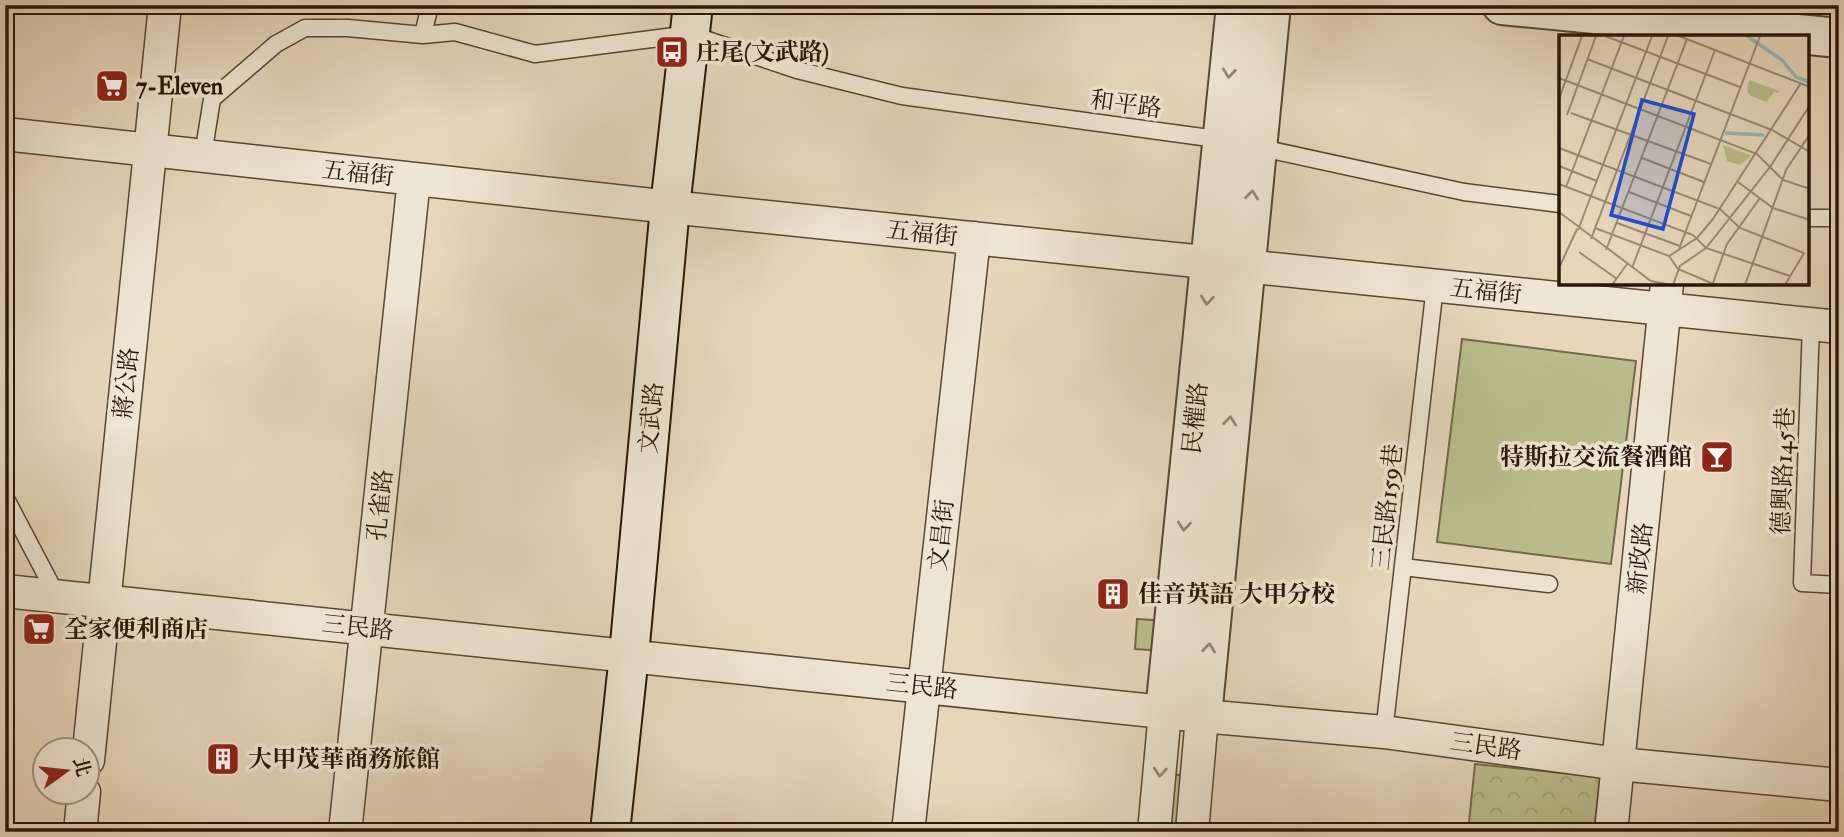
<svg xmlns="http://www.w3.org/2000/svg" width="1844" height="837" font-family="'IM FELL Double Pica','Noto Serif TC',serif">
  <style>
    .grass { fill: url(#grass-tufts); stroke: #726a4a; stroke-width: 2 }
    .park { fill: url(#park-crowns); stroke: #726a4a; stroke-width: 2 }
    .garden { fill: #bbbd8d; stroke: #726a4a; stroke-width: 2 }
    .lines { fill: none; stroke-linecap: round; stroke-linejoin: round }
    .service-casing { stroke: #594734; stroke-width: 19 }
    .minor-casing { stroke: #594734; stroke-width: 35 }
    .tertiary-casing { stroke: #594734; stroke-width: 42 }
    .secondary-casing { stroke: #2a1707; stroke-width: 42 }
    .service { stroke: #efe5d3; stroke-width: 16 }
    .minor { stroke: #efe5d3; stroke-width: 32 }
    .tertiary { stroke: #efe5d3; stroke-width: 38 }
    .secondary { stroke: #efe5d3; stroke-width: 38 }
    .oneway { stroke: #968877 }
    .labels { text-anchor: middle; stroke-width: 7; stroke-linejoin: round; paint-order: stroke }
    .poi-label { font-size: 24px; font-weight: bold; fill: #2a1707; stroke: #efe5d3; text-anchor: start }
    .street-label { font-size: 24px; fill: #2a1707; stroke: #efe5d3 }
    .inset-river { fill: none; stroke: #96b9b4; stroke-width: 3.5 }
    .inset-road { fill: none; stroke: #9b8a74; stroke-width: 2 }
    .view { fill: #1d4ed8; fill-opacity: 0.15; stroke: #1d4ed8; stroke-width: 3.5 }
    .inset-edge { fill: none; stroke: #2a1707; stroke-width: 3.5 }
  </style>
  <defs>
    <pattern id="grass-tufts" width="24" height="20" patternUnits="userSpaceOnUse" patternTransform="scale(1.75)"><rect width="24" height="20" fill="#bbbd8d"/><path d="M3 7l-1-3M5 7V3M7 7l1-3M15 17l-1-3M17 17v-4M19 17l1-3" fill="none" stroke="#a1a278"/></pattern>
    <pattern id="park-crowns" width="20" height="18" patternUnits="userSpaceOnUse" patternTransform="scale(1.75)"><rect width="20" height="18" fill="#bbbd8d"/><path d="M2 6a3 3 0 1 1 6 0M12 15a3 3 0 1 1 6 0" fill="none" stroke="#a1a278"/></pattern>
  </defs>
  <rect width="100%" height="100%" fill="#e6d7bc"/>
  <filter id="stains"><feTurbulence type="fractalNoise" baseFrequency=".00286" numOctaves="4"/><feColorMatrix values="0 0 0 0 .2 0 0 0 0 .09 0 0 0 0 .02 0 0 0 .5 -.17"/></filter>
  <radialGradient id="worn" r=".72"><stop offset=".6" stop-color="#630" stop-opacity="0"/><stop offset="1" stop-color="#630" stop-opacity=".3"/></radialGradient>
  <path class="grass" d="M1167 774 1192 776 1187 832H1161Z"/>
  <path class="park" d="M1475 764 1600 777 1594 832H1468Z"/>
  <path class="garden" d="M1462 339 1636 361 1611 564 1437 542Z
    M1137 619 1167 621 1164 651 1135 649Z"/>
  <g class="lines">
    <defs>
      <path id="service" d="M423 35 430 5
        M1257 147 1464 192 1560 204
        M203 155 212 99 276 44 305 28H348L423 35 455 32 535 54 690 34 797 70 902 96 1224 140
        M1807 218H1839
        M1811 324 1802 583 1839 585
        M5 497 57 596
        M1403 567 1549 584
        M1384 732 1435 286"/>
      <path id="minor" d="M5 134 670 207 1839 327
        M5 591 1202 716 1384 732 1619 764 1839 785
        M88 760 165 5
        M80 832 84 792
        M345 832 414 179
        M908 832 974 238
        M1154 832 1165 712
        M1192 832 1202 716
        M1611 832 1667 284"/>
      <path id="tertiary" d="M1502 5 1839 38
        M1165 712 1236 5
        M1202 716 1271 5"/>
      <path id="secondary" d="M610 832 629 655 670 207 693 5"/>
    </defs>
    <use href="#service" class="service-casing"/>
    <use href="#minor" class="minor-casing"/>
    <use href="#tertiary" class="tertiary-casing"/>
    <use href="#secondary" class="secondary-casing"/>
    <use href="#service" class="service"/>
    <use href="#minor" class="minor"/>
    <use href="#tertiary" class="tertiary"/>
    <use href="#secondary" class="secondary"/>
  </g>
  <defs><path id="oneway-chevron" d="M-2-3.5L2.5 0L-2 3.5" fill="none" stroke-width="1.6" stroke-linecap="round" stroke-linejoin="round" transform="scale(1.75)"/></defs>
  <g class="oneway">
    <use href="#oneway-chevron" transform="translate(1229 73) rotate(96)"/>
    <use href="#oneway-chevron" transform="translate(1252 195) rotate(-84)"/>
    <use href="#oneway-chevron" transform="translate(1207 300) rotate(96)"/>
    <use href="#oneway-chevron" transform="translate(1230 421) rotate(-84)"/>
    <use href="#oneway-chevron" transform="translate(1184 526) rotate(96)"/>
    <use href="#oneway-chevron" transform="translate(1209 648) rotate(-84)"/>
    <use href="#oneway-chevron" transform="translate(1160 772) rotate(95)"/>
  </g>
  <defs>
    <symbol id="bus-square" viewBox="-11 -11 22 22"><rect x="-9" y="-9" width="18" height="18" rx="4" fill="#8f2418" stroke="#efe5d3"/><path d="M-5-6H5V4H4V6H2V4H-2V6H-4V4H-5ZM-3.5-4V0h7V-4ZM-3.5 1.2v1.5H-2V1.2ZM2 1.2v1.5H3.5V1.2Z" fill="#fff"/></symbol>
    <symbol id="supermarket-square" viewBox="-11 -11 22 22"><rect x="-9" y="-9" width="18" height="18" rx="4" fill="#8f2418" stroke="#efe5d3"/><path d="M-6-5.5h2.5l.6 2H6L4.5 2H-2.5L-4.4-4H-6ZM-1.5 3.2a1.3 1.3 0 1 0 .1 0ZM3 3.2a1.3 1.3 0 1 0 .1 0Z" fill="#fff"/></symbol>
    <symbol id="bar-square" viewBox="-11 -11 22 22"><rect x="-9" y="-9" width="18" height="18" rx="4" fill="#8f2418" stroke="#efe5d3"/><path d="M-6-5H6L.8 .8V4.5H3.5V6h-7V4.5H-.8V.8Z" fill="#fff"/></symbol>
    <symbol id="building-square" viewBox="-11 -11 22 22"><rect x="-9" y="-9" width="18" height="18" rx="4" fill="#8f2418" stroke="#efe5d3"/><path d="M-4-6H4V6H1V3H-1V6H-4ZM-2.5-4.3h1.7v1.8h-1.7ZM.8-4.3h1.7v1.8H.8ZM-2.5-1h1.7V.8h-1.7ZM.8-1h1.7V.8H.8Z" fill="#fff"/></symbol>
  </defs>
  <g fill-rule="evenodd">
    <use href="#bus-square" x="653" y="33" width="38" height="38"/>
    <use href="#supermarket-square" x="93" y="67" width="38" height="38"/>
    <use href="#bar-square" x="1698" y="438" width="38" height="38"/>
    <use href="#building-square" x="1094" y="575" width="38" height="38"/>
    <use href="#supermarket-square" x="20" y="610" width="38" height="38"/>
    <use href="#building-square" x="204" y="740" width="38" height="38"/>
  </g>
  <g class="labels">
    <g class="poi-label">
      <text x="696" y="60">庄尾(文武路)</text>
      <text x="136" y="94">7-Eleven</text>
      <text x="1692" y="465" text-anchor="end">特斯拉交流餐酒館</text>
      <text x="1138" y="602">佳音英語 大甲分校</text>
      <text x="64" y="637">全家便利商店</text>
      <text x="248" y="767">大甲茂華商務旅館</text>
    </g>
    <g class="street-label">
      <text transform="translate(1126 104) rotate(8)" y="8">和平路</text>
      <text transform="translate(358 173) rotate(6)" y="8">五福街</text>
      <text transform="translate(922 233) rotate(6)" y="8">五福街</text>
      <text transform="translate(1486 291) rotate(6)" y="8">五福街</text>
      <text transform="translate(126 383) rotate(-84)" y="8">蔣公路</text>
      <text transform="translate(651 418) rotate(-85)" y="8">文武路</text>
      <text transform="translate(1195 418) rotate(-84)" y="8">民權路</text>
      <text transform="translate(1783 471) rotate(-88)" y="8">德興路145巷</text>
      <text transform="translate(380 505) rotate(-84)" y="8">孔雀路</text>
      <text transform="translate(1387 507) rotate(-84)" y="8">三民路159巷</text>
      <text transform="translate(941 535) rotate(-84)" y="8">文昌街</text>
      <text transform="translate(1640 558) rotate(-84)" y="8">新政路</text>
      <text transform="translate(358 627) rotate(6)" y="8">三民路</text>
      <text transform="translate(922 686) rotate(6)" y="8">三民路</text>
      <text transform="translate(1486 746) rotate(8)" y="8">三民路</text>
    </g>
  </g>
  <g transform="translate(1559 35)">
    <rect width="250" height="250" fill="#e6d7bc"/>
    <path d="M190 45 220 56V58L215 57 208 67 192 61 188 56ZM164 110 191 120V122L181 130 168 126Z" fill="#bbbd8d"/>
    <path class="inset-river" d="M188 1 223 25 237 42 251 47M166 98 205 100"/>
    <path class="inset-road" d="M46 1 181 52M120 1 251 52M28 24 213 95 251 117M0 43 198 119 224 145 251 154M0 64 23 1M12 78 152 129M8 80 37 1M0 113 161 174 181 193 245 218 226 250M83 123 145 147M0 131 38 146M179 147 214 173 251 185M0 149 134 200 147 213 231 241M7 152 65 1M70 157 132 181M0 177 92 246 113 250M58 188 121 211M36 193 110 221 119 234 157 250M19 195 93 1M32 204 109 1M120 214 201 1M47 215 128 4M20 217 58 244M110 221 138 203 154 184 242 48M0 233 18 194M73 233 156 15M154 248 168 209 201 163M53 250 68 229M114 250 121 231 147 213 211 132 251 70M186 250 227 135 251 99"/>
    <path class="view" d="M83 65 135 79 104 194 52 180Z"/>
    <rect width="250" height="250" class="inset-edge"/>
  </g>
  <rect width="1844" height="837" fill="none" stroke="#e6d7bc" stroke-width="28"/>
  <rect x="7" y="7" width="1830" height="823" fill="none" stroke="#2a1707" stroke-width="3.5"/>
  <rect x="14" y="14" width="1816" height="809" fill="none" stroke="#2a1707" stroke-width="2"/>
  <g transform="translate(66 771) rotate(75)"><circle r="33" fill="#efe5d3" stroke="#a09381" stroke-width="2"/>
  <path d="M0-5L12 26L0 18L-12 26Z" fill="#8f2418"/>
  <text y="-10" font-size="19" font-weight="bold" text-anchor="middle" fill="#2a1707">北</text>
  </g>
  <rect width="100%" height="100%" filter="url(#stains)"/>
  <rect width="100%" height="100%" fill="url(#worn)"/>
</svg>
